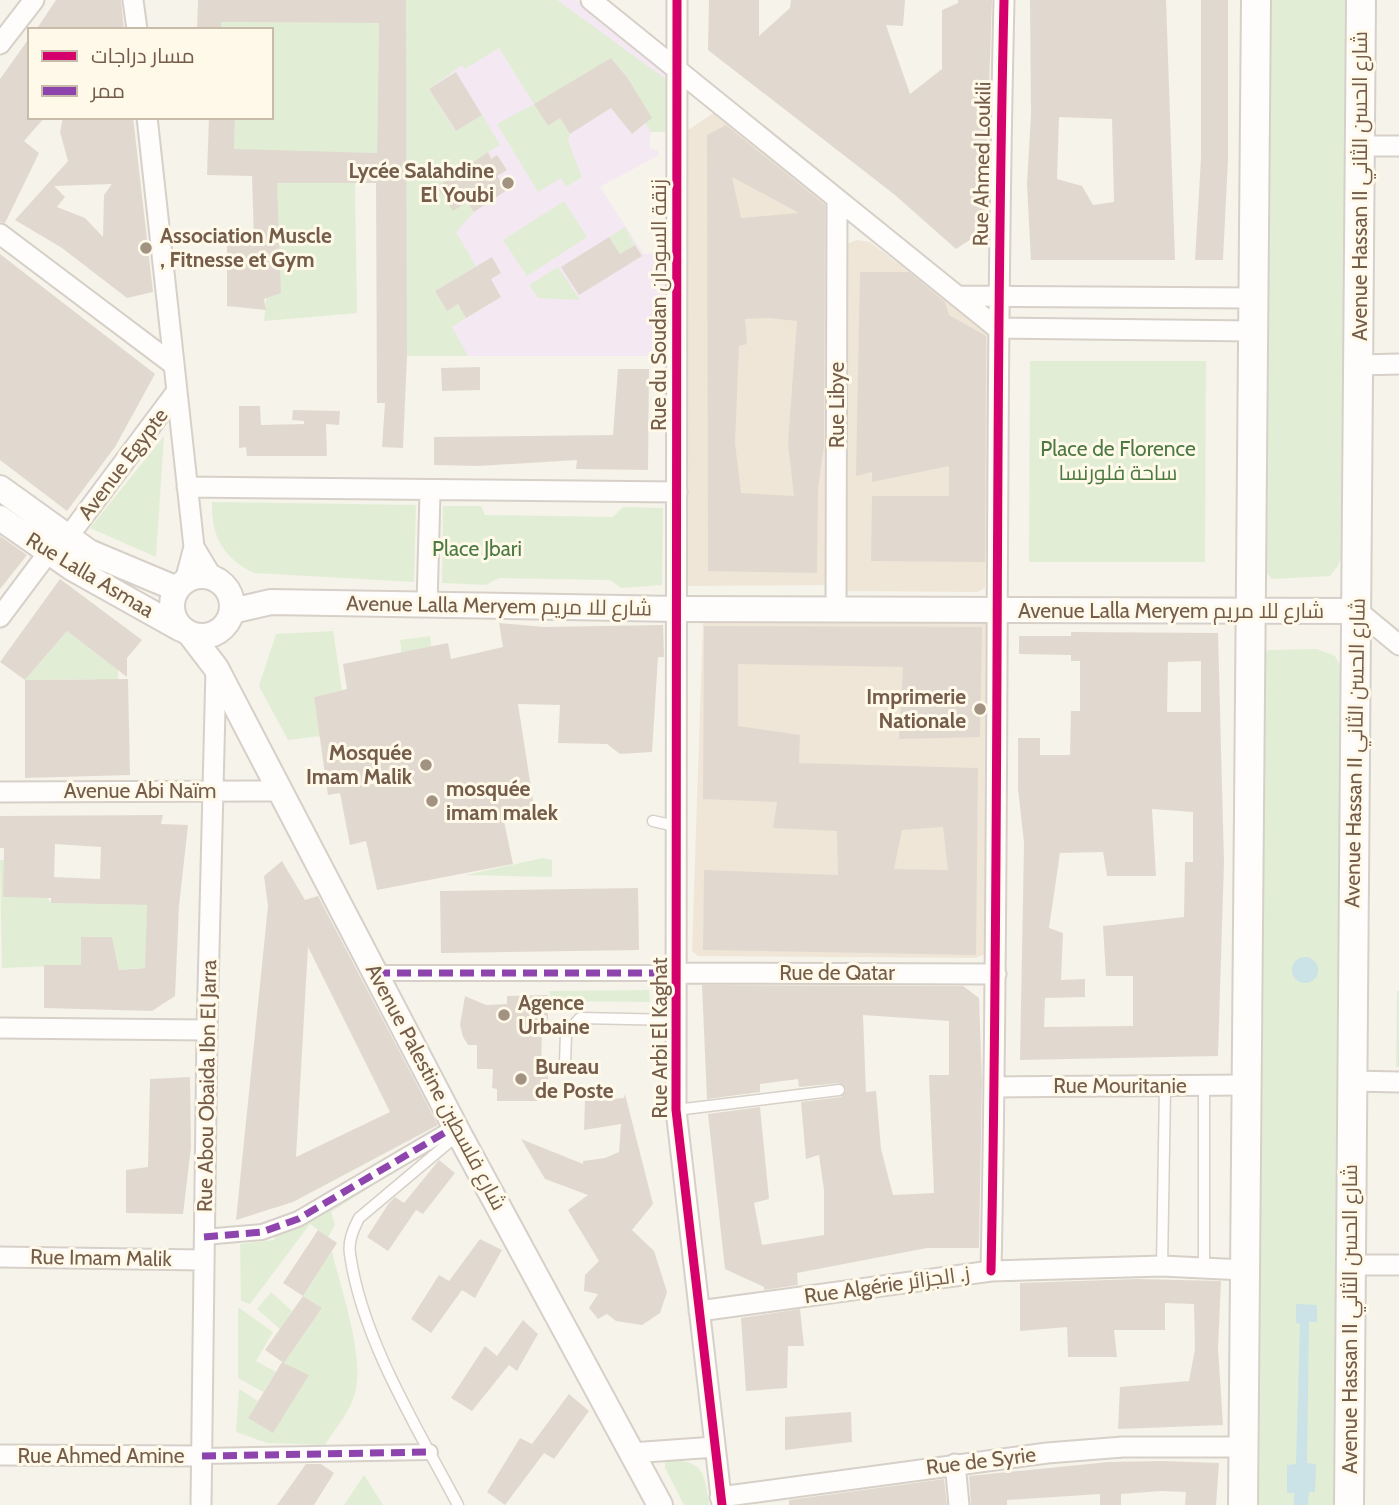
<svg xmlns="http://www.w3.org/2000/svg" width="1399" height="1505" font-family="Cabin,Cairo,sans-serif">
  <style>
    .residential { fill: #f0e6d7 }
    .education { fill: #f4e9f2 }
    .green { fill: #e1eed5 }
    .water { fill: #cbe2e7 }
    .building { fill: #e1d9cf; fill-rule: evenodd }
    .lines { fill: none; stroke-linecap: round; stroke-linejoin: round }
    .service-casing { stroke: #d6d0c8; stroke-width: 13 }
    .pedestrian-casing { stroke: #d6d0c8; stroke-width: 18 }
    .minor-casing { stroke: #d6d0c8; stroke-width: 23 }
    .tertiary-casing { stroke: #d6d0c8; stroke-width: 28 }
    .secondary-casing { stroke: #d6d0c8; stroke-width: 32 }
    .service { stroke: #fefdfc; stroke-width: 10 }
    .pedestrian { stroke: #fefdfc; stroke-width: 14 }
    .minor { stroke: #fefdfc; stroke-width: 19 }
    .tertiary { stroke: #fefdfc; stroke-width: 24 }
    .secondary { stroke: #fefdfc; stroke-width: 28 }
    .quiet { stroke: #8e44ad; stroke-width: 7; stroke-dasharray: 14 7; stroke-linecap: butt }
    .cycleway-casing { stroke: #fff9ea; stroke-width: 13 }
    .cycleway { stroke: #d6006c; stroke-width: 9 }
    .poi-dot { fill: #a29282; stroke: #fff9ea; stroke-width: 2.5 }
    .labels { text-anchor: middle; stroke-width: 6; stroke-linejoin: round; paint-order: stroke }
    .street-label { font-size: 21px; fill: #755d4a; stroke: #fff9ea }
    .poi-label { font-size: 21px; font-weight: bold; fill: #755d4a; stroke: #fff9ea; text-anchor: start }
    .park-label { font-size: 21px; fill: #4d7a42; stroke: #fff9ea }
  </style>
  <rect width="100%" height="100%" fill="#f6f3ea"/>
  <path class="residential" d="M715 112 828 196 829 585 686 586 685 132Z
    M857 240 870 242 992 335 985 588 978 592 845 591 844 245Z
    M996 619 991 952 975 958 698 956 692 951 703 620Z"/>
  <path class="education" d="M406 0H576L667 63 666 132H651L649 148 657 150 659 155 600 187 644 254 666 251V356H407Z"/>
  <path class="green" d="M406 0H557L667 80 666 132H651L645 123 651 118 626 75 611 58 535 104 548 126 560 118 570 134 568 141 582 177 566 187 561 178 538 192 497 124 534 104 499 48 465 69 462 65 429 89 455 131 482 115 500 145 488 152 467 202 474 212 456 232 476 266 435 291 447 311 458 304 466 318 452 327 468 356H407Z
    M1257 0H1348L1346 542 1338 566 1330 576 1272 579 1261 567Z
    M221 22 379 23 377 153 234 151 235 117H271V30H221Z
    M277 183H355L357 313 264 321Z
    M564 201 587 237 527 276 503 240Z
    M625 227 635 245 620 254 609 237Z
    M558 267 580 300 538 298 529 285Z
    M1030 361H1206L1205 562H1029Z
    M164 436 156 557 90 528Z
    M212 502 416 505 414 582 254 573C223 558 211 536 212 502Z
    M443 506H481L485 515 613 517 623 507 663 508 662 585 621 588 610 580 499 578 486 585 442 583Z
    M67 631 118 670V684L94 728V679L25 680Z
    M333 631 342 690 314 697 320 736 288 740 259 686 276 634Z
    M430 636 432 652 402 656 400 640Z
    M1317 649 1335 656 1341 667 1348 1505H1245L1258 655 1269 650Z
    M543 858 552 860V877L465 875Z
    M0 860H4V885L38 887 51 903 147 905 146 942 160 966 119 970 112 937H81V965L2 968Z
    M649 990 650 1002 552 1001 549 991Z
    M1397 991H1399V1067H1396Z
    M444 1140 331 1212 335 1225 328 1237 310 1224 250 1304 241 1301 240 1244 274 1240 278 1226Z
    M332 1251C341 1291 363 1349 356 1389 353 1408 335 1429 325 1445L267 1443 236 1432 239 1389 258 1401 248 1418 309 1375 284 1363 322 1308 303 1296Z
    M271 1292 292 1311 280 1329 257 1309Z
    M238 1307 273 1332 256 1361 276 1372 263 1392 238 1378Z
    M665 1460C703 1460 705 1471 709 1505H684L665 1468Z
    M364 1475 383 1505H344Z"/>
  <path class="water" d="M1292 970a13 13 0 1 1 26 0a13 13 0 1 1-26 0Z
    M1296 1304 1317 1305V1322H1309L1307 1463 1316 1464 1315 1492H1309L1308 1505H1294V1493H1287V1465L1296 1464 1300 1324 1296 1323Z"/>
  <path class="building" d="M56 0H121L124 30H36Z
    M198 0H406L407 356 403 448 382 447 385 403H377L376 183H277L281 293 264 299 266 310 227 306V241L254 240 252 176 207 175 209 117H235L234 149 377 153 379 23 221 22V30H197Z
    M709 0H759V36L790 8 791 0H905L903 26 886 25 910 94 942 69V10L958 3V0H992L987 145 989 173 982 232 956 249 895 195 708 50Z
    M1030 0H1166L1175 260H1031L1027 184 1031 115ZM1059 117 1112 119 1114 202 1093 205 1082 186 1057 179Z
    M1201 0H1228V159L1223 260H1195L1201 158Z
    M30 37V117H45L24 141 39 153 5 223 0 222V79Z
    M611 58 627 77 652 118 632 134 611 108 570 134 560 118 548 126 534 104Z
    M456 72 482 115 456 131 429 89Z
    M63 117H133L153 292 127 298 62 248 15 220 68 161 60 132ZM112 184 104 195 103 237 85 218 57 207 65 197 54 186Z
    M726 125 825 205 824 446 818 488 817 573 708 571 707 135ZM732 177 799 213 741 218ZM769 318 797 321 788 443 794 496 741 493 735 443 739 346 747 344 745 319Z
    M488 152 491 159 497 155 507 170 497 176 507 190 474 212 467 202 453 211 437 187Z
    M609 237 620 254 635 245 642 256 579 295 561 267Z
    M0 254 155 374 115 447 67 511 0 460Z
    M492 257 501 273 491 279 501 297 466 318 458 304 447 311 435 291Z
    M860 272H909L945 302 949 315 986 336 985 562 871 561 872 496H949V466L872 482V472L856 476Z
    M480 367V390L442 391 441 368Z
    M618 369H649L648 470 576 469 577 460 478 466 434 465V437L613 435Z
    M239 406H260L261 425 304 424V421L292 420 293 410 340 411 339 425 326 424 327 456H247L246 447 239 448Z
    M0 536 27 555 0 589Z
    M60 579 142 640 127 658V677L67 631 25 680 0 662Z
    M499 623 544 627 663 625 664 657H658L652 752 620 754 607 744 558 743 560 705 518 704 534 807 502 812 513 864 377 890 366 841 350 845 340 793 328 795 314 697 347 689 343 664 448 643 451 659 503 647Z
    M704 626 982 627 980 737 899 739 903 667 738 664V726L800 735 799 763 978 768 976 955 703 950 704 870 838 875 837 831 773 828 777 802 703 799ZM943 827 948 870 894 869 902 830Z
    M1071 632 1218 633 1224 862 1218 1056 1020 1060 1024 843 1018 789V738H1040V755H1070L1071 711H1080V661H1071V655L1019 654V636H1071ZM1201 661V712H1167L1168 662ZM1152 809 1193 812V862H1185L1184 917 1103 926 1106 976H1133V1026L1044 1027 1045 998 1085 997V979L1061 980 1063 933 1049 928 1060 853 1103 852 1107 876H1156Z
    M128 679 130 775 25 778V680Z
    M163 815 161 824 188 825 179 906 175 996 152 1011 44 1008V965H81V937H112L119 970 145 968 147 905 51 903V898L3 897 4 848H0V816ZM55 844 101 847 100 879 54 877Z
    M282 861 305 900 318 896 438 1125 293 1202 236 1220 268 906 264 876ZM308 947 390 1112 296 1157Z
    M638 888 639 950 441 953 440 891Z
    M702 985 963 986 979 998 982 1082 979 1248H927L797 1273 798 1285 764 1290V1287L725 1269 708 1114 760 1107 769 1199 754 1203 762 1245 824 1235V1190L819 1155 806 1159 801 1102 841 1097 846 1090 839 1083 799 1087 798 1079 760 1084V1092L707 1099ZM863 1015 949 1021V1075H929L934 1193 893 1195 881 1149 876 1091 866 1092Z
    M548 995V1030L542 1029 541 1067H548V1101H497V1089L492 1088 493 1069H477V1045H468L463 1037 460 1025 465 996 486 1005 507 1004V996Z
    M190 1077 191 1147 183 1214 126 1213V1170L148 1167 150 1079Z
    M625 1094 653 1204 632 1230 654 1251 667 1292 660 1313 642 1325 616 1321 607 1314 598 1319 589 1308 598 1294 584 1291 585 1275 599 1261 568 1210 588 1195 545 1179 521 1139 583 1164V1161L605 1158 619 1152 621 1124 584 1130 585 1101 624 1098Z
    M439 1160 455 1173 423 1214 416 1210 388 1251 367 1237 389 1203 395 1197 404 1203Z
    M318 1230 337 1243 303 1296 283 1283Z
    M480 1239 502 1250 475 1298 462 1290 431 1333 411 1319 439 1275 449 1281Z
    M1138 1279 1221 1281 1218 1348 1223 1425 1118 1429 1120 1387 1189 1381 1195 1349 1194 1304 1165 1303V1330H1114L1117 1357H1068L1067 1327 1020 1331V1283Z
    M303 1296 322 1308 284 1363 265 1350Z
    M800 1309 804 1346H788L787 1388 746 1391 741 1318Z
    M523 1320 538 1334 517 1371 509 1365 472 1411 451 1398 485 1346 497 1356Z
    M282 1362 309 1375 273 1433 248 1418Z
    M569 1394 589 1411 554 1459 544 1453 505 1505 487 1492 520 1438 532 1444Z
    M851 1412 852 1442 785 1450V1417Z
    M1162 1461 1219 1463 1216 1505H1185L1186 1492 1161 1491 1121 1494V1505H1100V1494L1007 1500V1505H971L969 1476 1109 1462Z
    M306 1464H321L334 1473 314 1505H277Z
    M944 1479 947 1505H789V1500Z"/>
  <g class="lines">
    <defs>
      <path id="service" d="M653 821 675 826
        M565 1063 566 1034 580 1018 676 1020
        M676 1110 839 1090
        M1162 1266 1165 1087
        M1204 1269V1085
        M458 1505C418 1429 362 1340 350 1254 348 1241 353 1230 359 1218L459 1134"/>
      <path id="pedestrian" d="M376 973H677
        M204 1237 262 1232 298 1219 456 1126
        M202 1456 430 1452"/>
      <path id="minor" d="M133 0 137 30
        M591 0 997 328 1253 331
        M677 0 676 1110 722 1505
        M0 44 34 0
        M147 117 194 547 185 581
        M1361 146H1399
        M0 234 174 365
        M957 296 1254 298
        M1360 365 1399 364
        M187 487 677 492
        M68 537 177 391
        M194 547 212 577
        M427 605 430 492
        M836 610 837 200
        M1358 611 1399 645
        M0 617 48 553
        M0 792 279 791
        M677 973 996 974
        M0 1028 207 1030
        M1351 1081 1399 1082
        M995 1087 1246 1085
        M0 1257 203 1260
        M1349 1265H1399
        M991 1271C1000 847 994 424 1004 0
        M699 1311 991 1271 1162 1266 1244 1270
        M631 1453 715 1447
        M0 1455 202 1456
        M955 1464 959 1505
        M720 1497 1047 1453 1123 1447H1244
        M201 1505 207 1030 216 669"/>
      <path id="tertiary" d="M0 488 89 552 177 589
        M0 518 72 568 181 629
        M172 606a30 30 0 1 1 60 0a30 30 0 1 1-60 0Z
        M232 611 271 602 678 609 1358 611
        M190 634 216 668 459 1134 660 1505"/>
      <path id="secondary" d="M1243 1505 1256 0
        M1349 1505 1361 0"/>
    </defs>
    <use href="#service" class="service-casing"/>
    <use href="#pedestrian" class="pedestrian-casing"/>
    <use href="#minor" class="minor-casing"/>
    <use href="#tertiary" class="tertiary-casing"/>
    <use href="#secondary" class="secondary-casing"/>
    <use href="#service" class="service"/>
    <use href="#pedestrian" class="pedestrian"/>
    <use href="#minor" class="minor"/>
    <use href="#tertiary" class="tertiary"/>
    <use href="#secondary" class="secondary"/>
    <path class="quiet" d="M376 973H677
      M204 1237 262 1232 298 1219 456 1126
      M202 1456 430 1452"/>
    <defs>
      <path id="cycleway" d="M677 0 676 1110 722 1505
        M991 1271C1000 847 994 424 1004 0"/>
    </defs>
    <use href="#cycleway" class="cycleway-casing"/>
    <use href="#cycleway" class="cycleway"/>
  </g>
  <g class="poi-dot">
    <circle cx="508" cy="183" r="7"/>
    <circle cx="146" cy="248" r="7"/>
    <circle cx="980" cy="709" r="7"/>
    <circle cx="426" cy="765" r="7"/>
    <circle cx="432" cy="801" r="7"/>
    <circle cx="504" cy="1015" r="7"/>
    <circle cx="521" cy="1079" r="7"/>
  </g>
  <g class="labels">
    <g class="street-label">
      <text transform="translate(982 164) rotate(-89)" y="7">Rue Ahmed Loukili</text>
      <text transform="translate(1360 186) rotate(-90)" y="7">Avenue Hassan II شارع الحسن الثاني</text>
      <text transform="translate(659 305) rotate(-90)" y="7">Rue du Soudan زنقة السودان</text>
      <text transform="translate(837 405) rotate(-90)" y="7">Rue Libye</text>
      <text transform="translate(123 464) rotate(-53)" y="7">Avenue Egypte</text>
      <text transform="translate(90 575) rotate(31)" y="7">Rue Lalla Asmaa</text>
      <text transform="translate(499 606) rotate(1)" y="7">Avenue Lalla Meryem شارع للا مريم</text>
      <text x="1171" y="618">Avenue Lalla Meryem شارع للا مريم</text>
      <text transform="translate(1355 753) rotate(-89)" y="7">Avenue Hassan II شارع الحسن الثاني</text>
      <text x="140" y="798">Avenue Abi Naïm</text>
      <text x="837" y="980">Rue de Qatar</text>
      <text transform="translate(660 1038) rotate(-90)" y="7">Rue Arbi El Kaghat</text>
      <text transform="translate(207 1086) rotate(-89)" y="7">Rue Abou Obaida Ibn El Jarra</text>
      <text x="1120" y="1093">Rue Mouritanie</text>
      <text transform="translate(436 1087) rotate(62)" y="7">Avenue Palestine شارع فلسطين</text>
      <text transform="translate(101 1258) rotate(1)" y="7">Rue Imam Malik</text>
      <text transform="translate(887 1285) rotate(-8)" y="7">Rue Algérie ز. الجزائر</text>
      <text transform="translate(1350 1319) rotate(-90)" y="7">Avenue Hassan II شارع الحسن الثاني</text>
      <text x="101" y="1463">Rue Ahmed Amine</text>
      <text transform="translate(981 1461) rotate(-7)" y="7">Rue de Syrie</text>
    </g>
    <g class="poi-label">
      <text x="494" y="178" text-anchor="end">Lycée Salahdine<tspan x="494" dy="24">El Youbi</tspan></text>
      <text x="160" y="243">Association Muscle<tspan x="160" dy="24">, Fitnesse et Gym</tspan></text>
      <text x="966" y="704" text-anchor="end">Imprimerie<tspan x="966" dy="24">Nationale</tspan></text>
      <text x="412" y="760" text-anchor="end">Mosquée<tspan x="412" dy="24">Imam Malik</tspan></text>
      <text x="446" y="796">mosquée<tspan x="446" dy="24">imam malek</tspan></text>
      <text x="518" y="1010">Agence<tspan x="518" dy="24">Urbaine</tspan></text>
      <text x="535" y="1074">Bureau<tspan x="535" dy="24">de Poste</tspan></text>
    </g>
    <g class="park-label">
      <text x="1118" y="456">Place de Florence<tspan x="1118" dy="24">ساحة فلورنسا</tspan></text>
      <text x="477" y="556">Place Jbari</text>
    </g>
  </g>
  <rect x="28" y="28" width="245" height="91" fill="#fff9ea" stroke="#c8bbaa" stroke-width="2"/>
  <rect x="42" y="51" width="35" height="10" fill="#d6006c" stroke="#c8bbaa" stroke-width="2"/>
  <text x="91" y="63" font-size="21" fill="#755d4a">مسار دراجات</text>
  <rect x="42" y="86" width="35" height="10" fill="#8e44ad" stroke="#c8bbaa" stroke-width="2"/>
  <text x="91" y="98" font-size="21" fill="#755d4a">ممر</text>
</svg>
